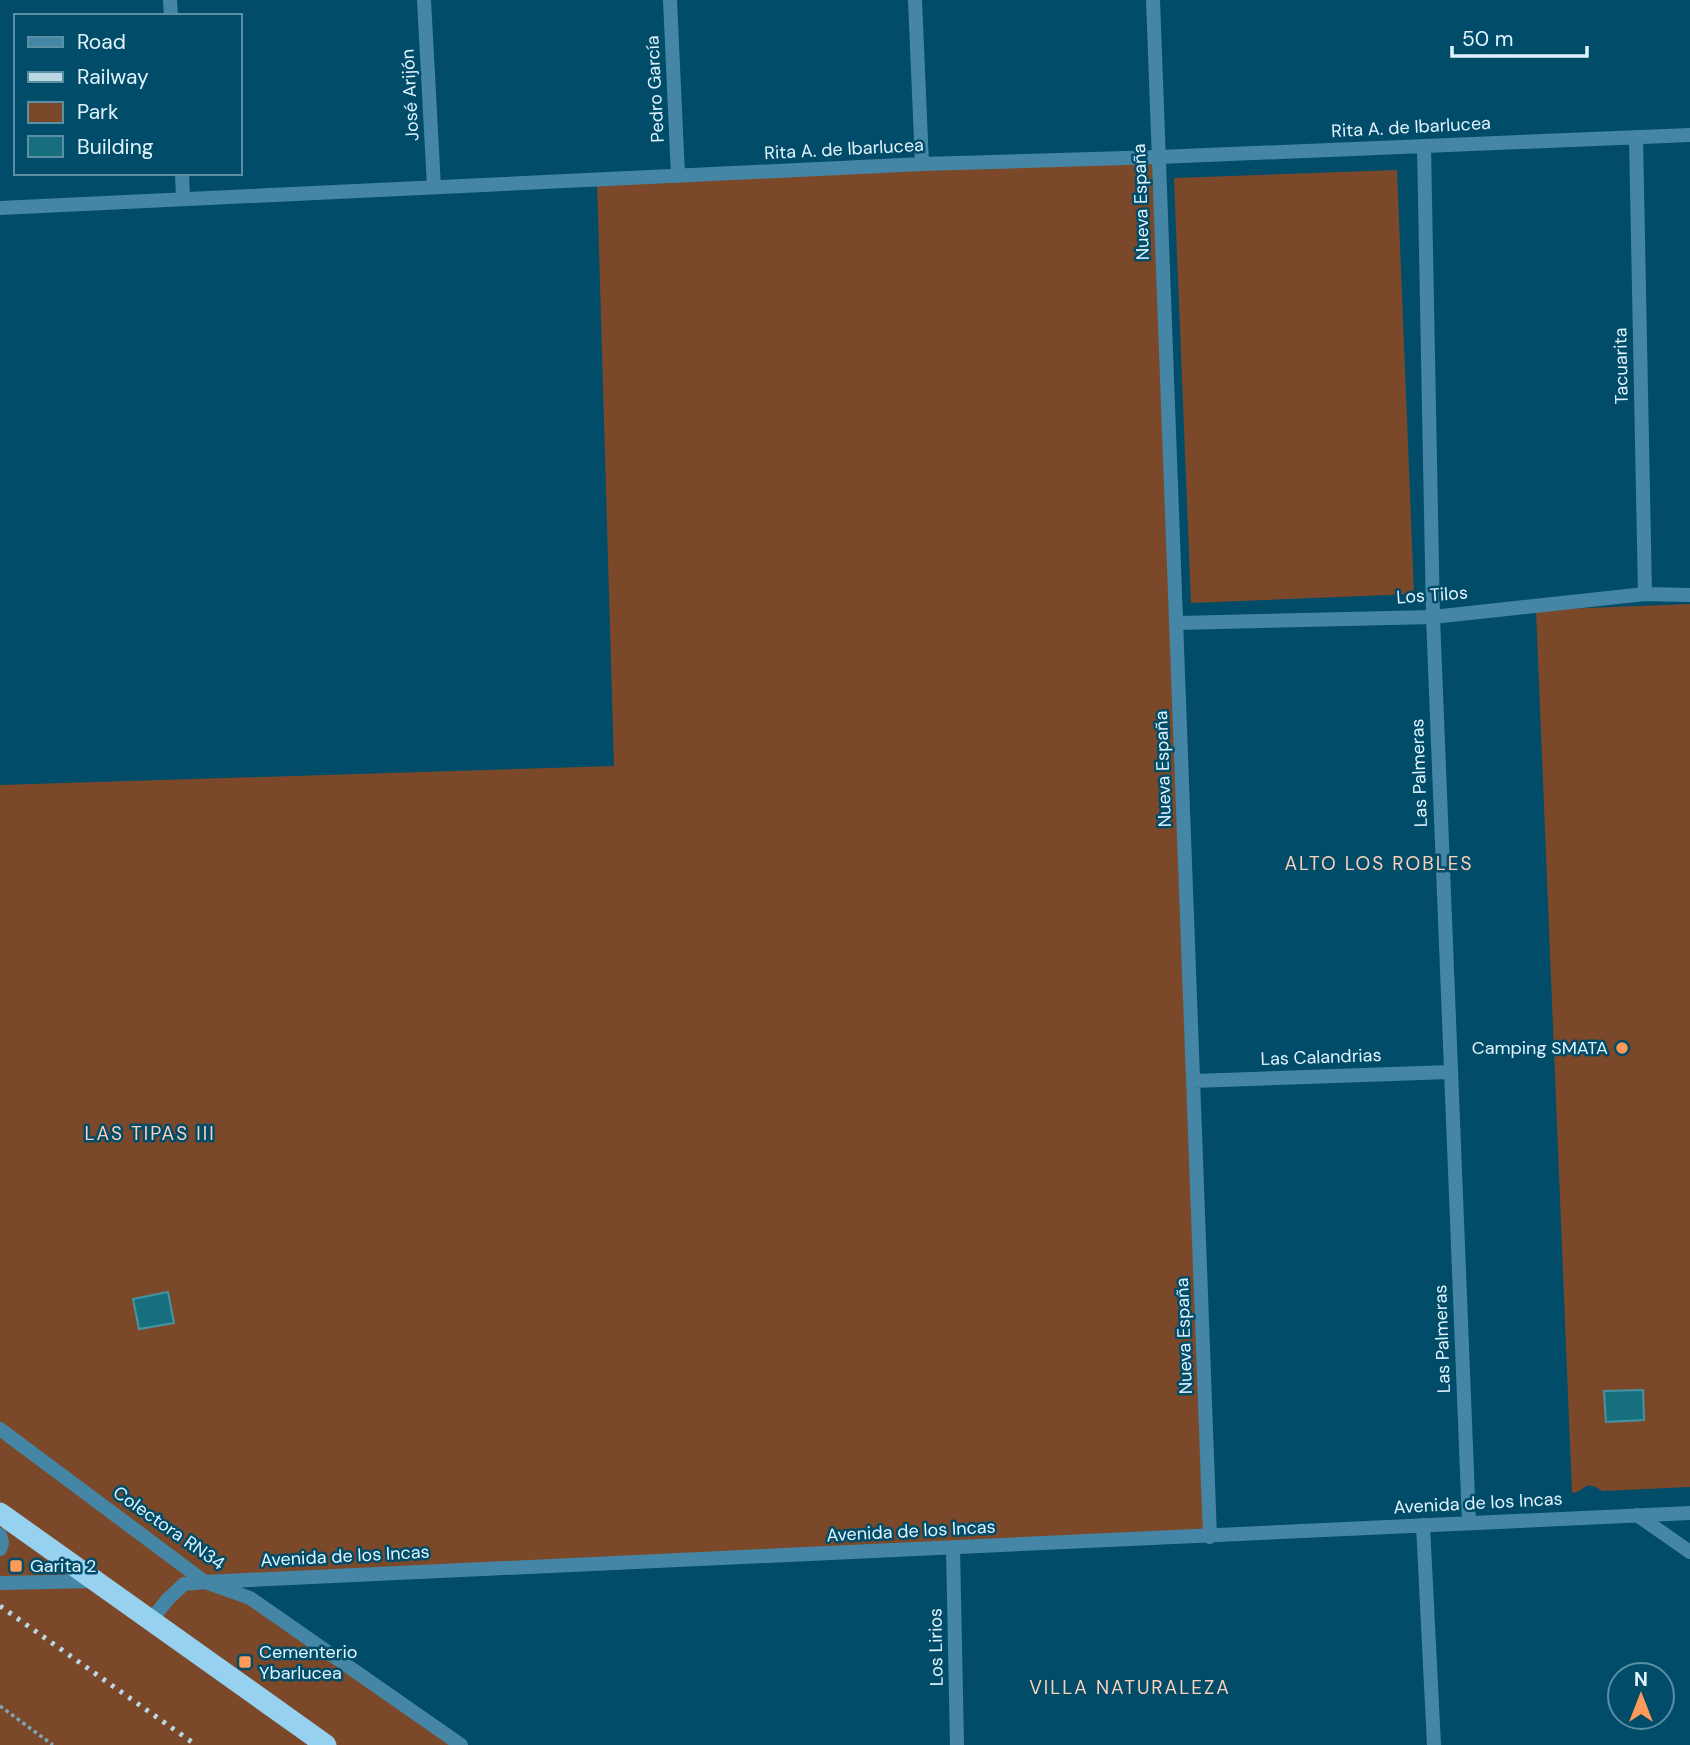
<svg xmlns="http://www.w3.org/2000/svg" width="1690" height="1745" font-family="'DM Sans',sans-serif">
  <style>
    .green { fill: #7b4929 }
    .building { fill: #176e7d; stroke: #4694a3; stroke-width: 2 }
    .lines { fill: none; stroke-linecap: round; stroke-linejoin: round }
    .path { stroke: #7ba8ba; stroke-width: 3.5; stroke-dasharray: 3.5 3.5; stroke-linecap: butt }
    .street { stroke: #4586a6; stroke-width: 14 }
    .highway { stroke: #97d1f0; stroke-width: 21 }
    .rail { stroke: #bbd8e5; stroke-width: 5; stroke-dasharray: 3.5 7; stroke-linecap: butt }
    .poi-dot { fill: #ff9b5a; stroke: #014c69; stroke-width: 2.5 }
    .labels { text-anchor: middle; stroke-width: 5; stroke-linejoin: round; paint-order: stroke }
    .street-label { font-size: 18px; fill: #e1f4fe; stroke: #014c69 }
    .poi-label { font-size: 18px; fill: #e1f4fe; stroke: #014c69; text-anchor: start }
    .neighbourhood-label { font-size: 19px; letter-spacing: 2px; fill: #fdd1b8; stroke: #014c69 }
  </style>
  <rect width="100%" height="100%" fill="#014c69"/>
  <path class="green" d="M1159 157 1210 1537 208 1582 250 1598 461 1745H0V785L614 766 597 180Z
    M1397 170 1414 594 1191 603 1174 178Z
    M1690 604V1487L1602 1491C1584 1478 1586 1492 1572 1493L1536 610Z"/>
  <path class="building" d="M168 1292 174 1323 139 1329 133 1299Z
    M1643 1390 1644 1420 1606 1422 1604 1391Z"/>
  <g class="lines">
    <path class="path" d="M0 1706 53 1745"/>
    <path class="street" d="M170 0 171 16
      M424 0 434 187
      M670 0 678 176
      M915 0 922 164
      M1153 0 1210 1537
      M1636 137 1645 594
      M1424 147 1433 617 1469 1523
      M182 173 183 199
      M0 208 922 164 1159 157 1690 135
      M1177 623 1433 617 1645 594 1690 595
      M1193 1081 1450 1072
      M0 1429 205 1582 250 1598 461 1745
      M1637 1515 1690 1552
      M1423 1525 1434 1745
      M0 1535 2 1543 0 1549
      M953 1548 957 1745
      M0 1583 95 1581
      M151 1620 168 1599 184 1584 205 1582 1690 1513"/>
    <path class="highway" d="M0 1513 326 1745"/>
    <path class="rail" d="M0 1606 196 1745"/>
  </g>
  <g class="poi-dot">
    <circle cx="1622" cy="1048" r="7"/>
    <rect x="9" y="1559" width="14" height="14" rx="3.5"/>
    <rect x="238" y="1655" width="14" height="14" rx="3.5"/>
  </g>
  <g class="labels">
    <g class="street-label">
      <text transform="translate(655 89) rotate(-93)" y="6">Pedro García</text>
      <text transform="translate(410 95) rotate(-93)" y="6">José Arijón</text>
      <text transform="translate(1411 127) rotate(-3)" y="6">Rita A. de Ibarlucea</text>
      <text transform="translate(844 149) rotate(-3)" y="6">Rita A. de Ibarlucea</text>
      <text transform="translate(1141 202) rotate(-92)" y="6">Nueva España</text>
      <text transform="translate(1621 366) rotate(-91)" y="6">Tacuarita</text>
      <text transform="translate(1432 595) rotate(-4)" y="6">Los Tilos</text>
      <text transform="translate(1163 769) rotate(-92)" y="6">Nueva España</text>
      <text transform="translate(1419 773) rotate(-92)" y="6">Las Palmeras</text>
      <text transform="translate(1321 1057) rotate(-2)" y="6">Las Calandrias</text>
      <text transform="translate(1184 1336) rotate(-92)" y="6">Nueva España</text>
      <text transform="translate(1442 1339) rotate(-92)" y="6">Las Palmeras</text>
      <text transform="translate(1478 1503) rotate(-3)" y="6">Avenida de los Incas</text>
      <text transform="translate(169 1528) rotate(35)" y="6">Colectora RN34</text>
      <text transform="translate(911 1531) rotate(-3)" y="6">Avenida de los Incas</text>
      <text transform="translate(345 1556) rotate(-3)" y="6">Avenida de los Incas</text>
      <text transform="translate(936 1647) rotate(-91)" y="6">Los Lirios</text>
    </g>
    <g class="poi-label">
      <text x="1608" y="1054" text-anchor="end">Camping SMATA</text>
      <text x="30" y="1572">Garita 2</text>
      <text x="259" y="1658">Cementerio<tspan x="259" dy="21">Ybarlucea</tspan></text>
    </g>
    <g class="neighbourhood-label">
      <text x="1379" y="870">ALTO LOS ROBLES</text>
      <text x="150" y="1140">LAS TIPAS III</text>
      <text x="1130" y="1694">VILLA NATURALEZA</text>
    </g>
  </g>
  <rect x="14" y="14" width="228" height="161" fill="#014c69" stroke="#5b8fa5" stroke-width="2"/>
  <rect x="28" y="37" width="35" height="10" fill="#4586a6" stroke="#5b8fa5" stroke-width="2"/>
  <text x="77" y="49" font-size="21" fill="#e1f4fe">Road</text>
  <rect x="28" y="72" width="35" height="10" fill="#bbd8e5" stroke="#5b8fa5" stroke-width="2"/>
  <text x="77" y="84" font-size="21" fill="#e1f4fe">Railway</text>
  <rect x="28" y="102" width="35" height="21" fill="#7b4929" stroke="#5b8fa5" stroke-width="2"/>
  <text x="77" y="119" font-size="21" fill="#e1f4fe">Park</text>
  <rect x="28" y="136" width="35" height="21" fill="#176e7d" stroke="#5b8fa5" stroke-width="2"/>
  <text x="77" y="154" font-size="21" fill="#e1f4fe">Building</text>
  <g transform="translate(1641 1696)"><circle r="33" fill="#014c69" stroke="#5b8fa5" stroke-width="2"/>
  <path d="M0-5L12 26L0 18L-12 26Z" fill="#ff9b5a"/>
  <text y="-10" font-size="19" font-weight="bold" text-anchor="middle" fill="#e1f4fe">N</text>
  </g>
  <path d="M1452 46v10h135v-10" fill="none" stroke="#e1f4fe" stroke-width="3.5"/>
  <text x="1462" y="46" font-size="21" fill="#e1f4fe" stroke="#014c69" stroke-width="5" paint-order="stroke">50 m</text>
</svg>
